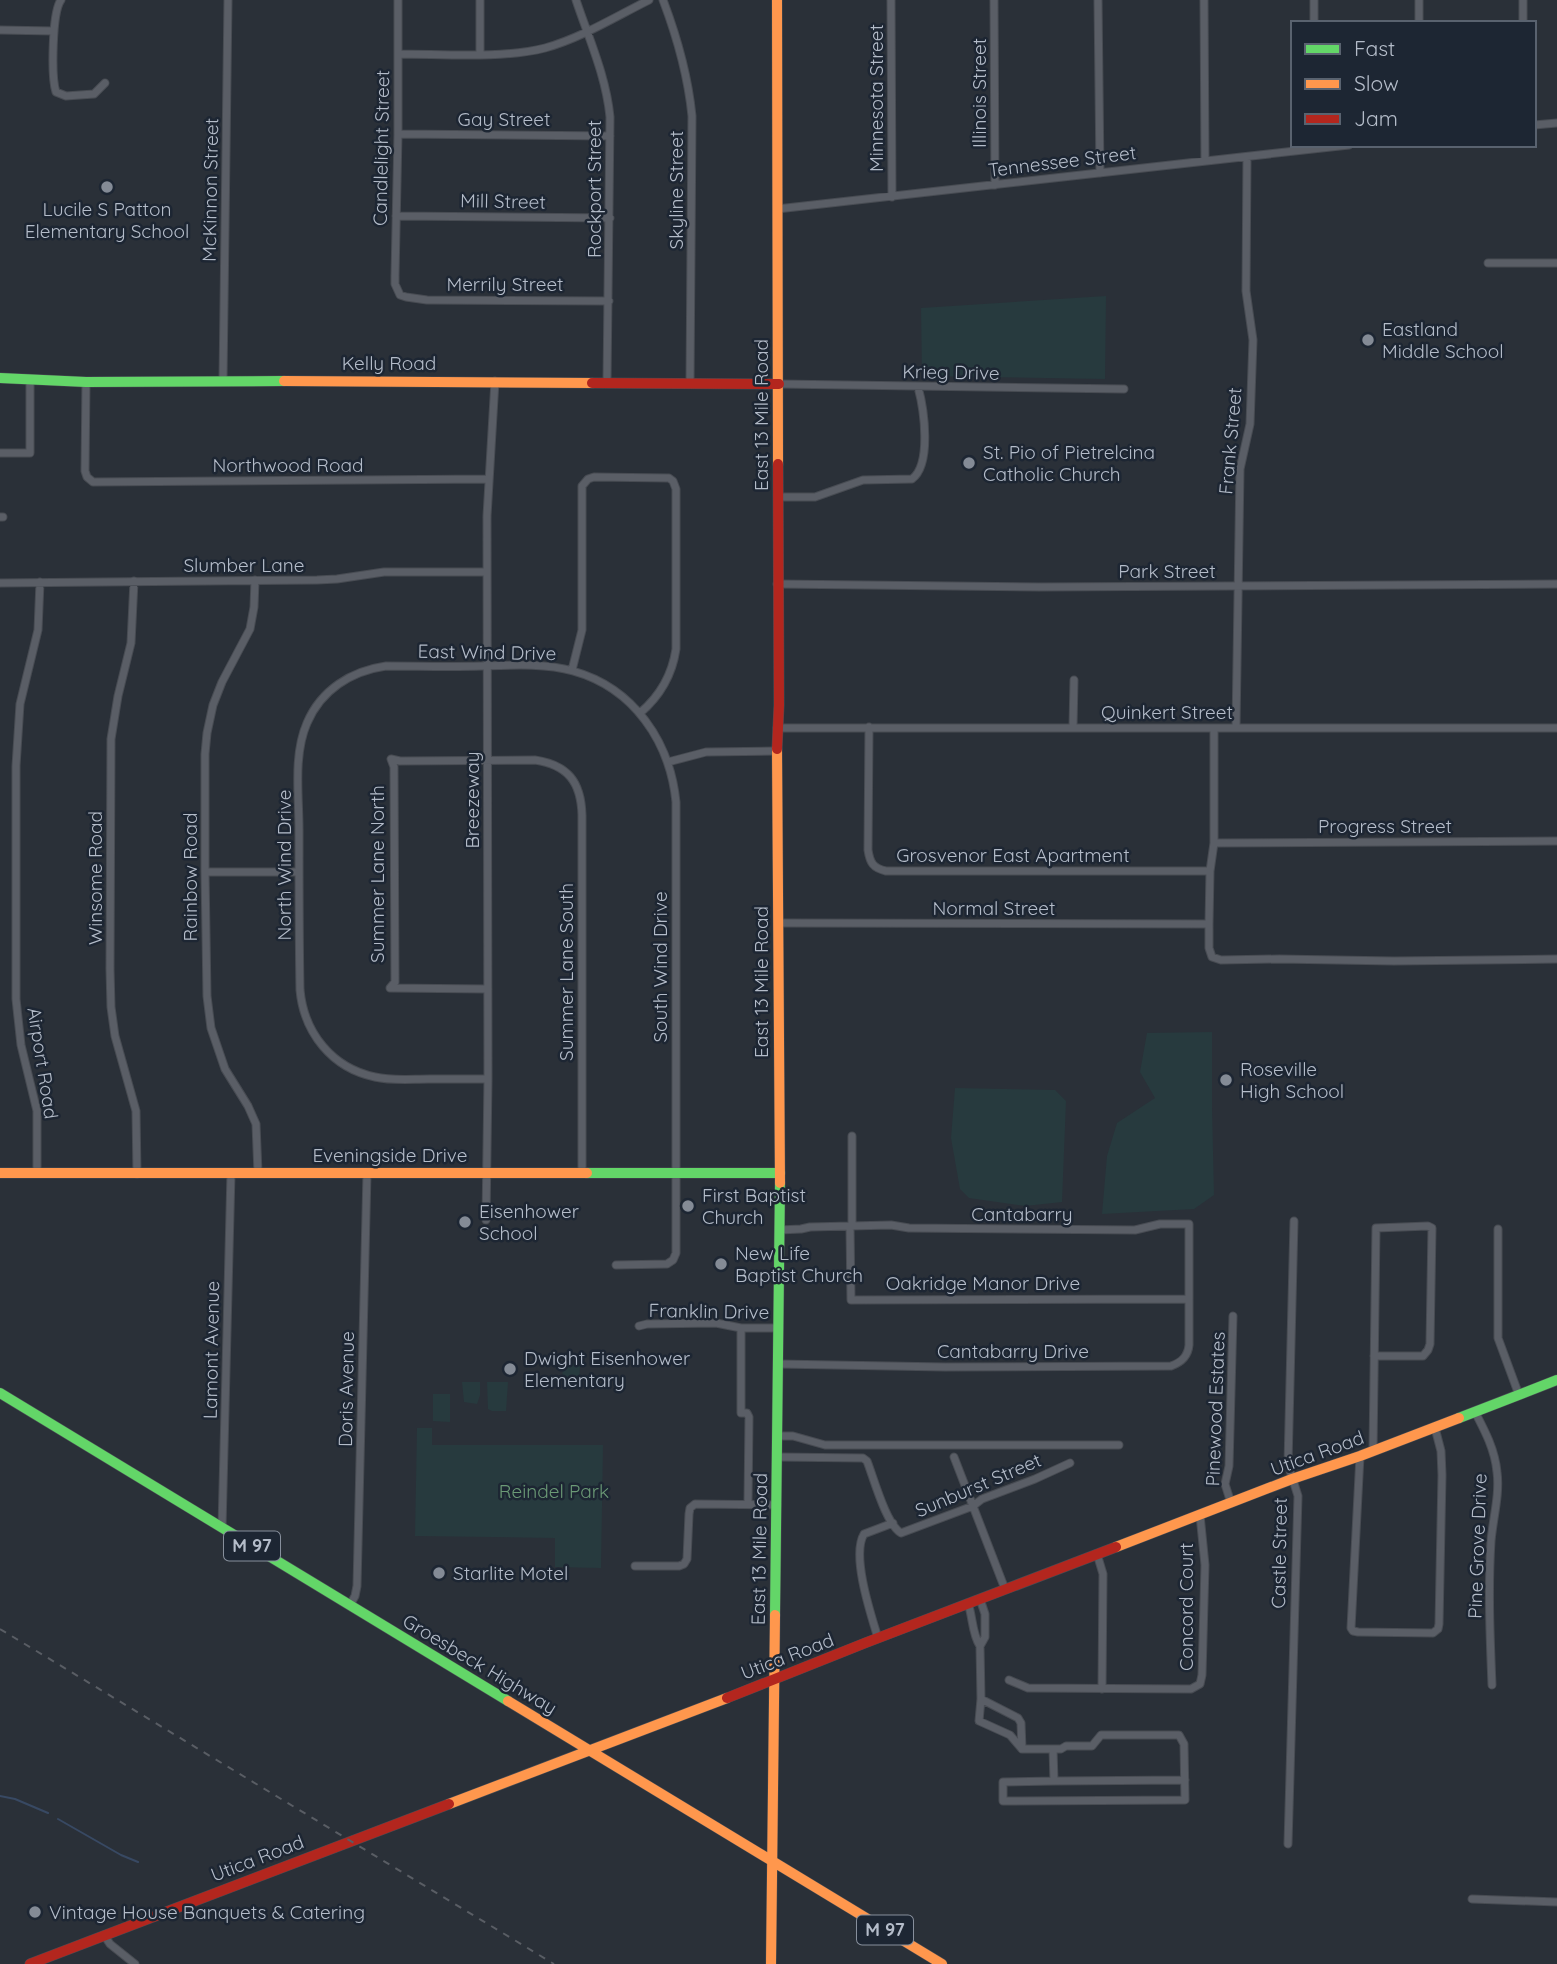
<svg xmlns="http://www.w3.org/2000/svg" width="1557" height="1964" font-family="Quicksand,sans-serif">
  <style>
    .green { fill: #273a3e }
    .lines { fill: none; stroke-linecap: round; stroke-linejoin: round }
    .stream { stroke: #384963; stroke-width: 2 }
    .street-casing { stroke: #484c53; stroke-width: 9 }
    .fast-casing { stroke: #484c53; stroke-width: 11 }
    .slow-casing { stroke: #484c53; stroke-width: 11 }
    .jam-casing { stroke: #484c53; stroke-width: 11 }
    .street { stroke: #5a5e66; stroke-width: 7 }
    .fast { stroke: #63d668; stroke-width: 10 }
    .slow { stroke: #ff974d; stroke-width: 10 }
    .jam { stroke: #b3261e; stroke-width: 10 }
    .rail { stroke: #595d64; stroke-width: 2; stroke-dasharray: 7 7; stroke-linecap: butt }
    .poi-dot { fill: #848b96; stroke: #1d2633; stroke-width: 2.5 }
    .labels { text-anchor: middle; stroke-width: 5; stroke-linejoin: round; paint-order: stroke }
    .shield { fill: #1d2633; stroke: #878f9c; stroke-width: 2 }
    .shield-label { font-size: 18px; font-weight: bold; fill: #b4bcc9 }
    .street-label { font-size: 19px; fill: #b4bcc9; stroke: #1d2633 }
    .poi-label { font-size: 19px; fill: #b4bcc9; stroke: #1d2633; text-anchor: start }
    .park-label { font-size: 19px; fill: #6b9a76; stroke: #1d2633 }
  </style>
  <rect width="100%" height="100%" fill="#2a3038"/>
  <path class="green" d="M1106 296 1105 379 922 376 921 308Z
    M1212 1032V1108L1214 1195 1194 1209 1102 1214 1107 1156 1117 1123 1155 1098 1140 1072 1147 1033Z
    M955 1088 1055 1090 1066 1101 1062 1202 1025 1206 969 1198 960 1189 951 1138Z
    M563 1363 580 1364 579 1383H562Z
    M462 1382H480V1395L477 1404 464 1402Z
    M487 1382H508L506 1411H492L488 1409Z
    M433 1394H450V1422L433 1421Z
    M417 1428H432V1445H603L601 1568 555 1567V1538L415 1536Z"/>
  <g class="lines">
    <path class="stream" d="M0 1796 15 1799 48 1813
      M58 1819 121 1855 138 1862"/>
    <defs>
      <path id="street" d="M61 0C52 12 51 77 56 92L66 96 94 94 105 83
        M398 0V134L395 276V284L400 295 406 297 427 300 609 301
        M576 0C589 39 606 76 610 117L607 383
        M663 0C677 37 688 76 692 116L690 384
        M891 0 892 197
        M994 0 995 185
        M1098 0 1100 173
        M1204 0 1205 161
        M1314 0V23
        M1419 0V23
        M1523 0V23
        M0 30 54 31
        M398 54C442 54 503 59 545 48 581 38 615 17 649 0
        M480 54V0
        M1534 125 1557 123
        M398 134 610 136
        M777 209 1349 145
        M396 216 610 218
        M1488 263H1557
        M223 380 228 0
        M86 382 85 471 87 477 93 482 489 479
        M779 384 1124 389
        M0 453H30V379
        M779 497H815L863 480 912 479C932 464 924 409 918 387
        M0 517H3
        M255 580 254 607 250 629 222 682 213 705 207 733 205 754V872L207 996 211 1028 225 1069 248 1106 256 1124 258 1173
        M134 581 131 643 118 696 111 739 110 969 111 1007 115 1036 136 1111 137 1174
        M0 583 317 580 337 579 384 572H487
        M777 584 1039 587 1557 584
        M572 670 582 630V486L588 479 594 477 669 478 673 481 676 489V649C672 676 660 696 640 713
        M869 727 868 850C870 863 873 868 886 871H1210
        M1073 727 1074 680
        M777 728H1557
        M1214 728V843L1210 871 1209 924V948L1212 957 1221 960 1279 959 1394 961 1557 959
        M1236 728 1240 469 1250 424 1253 340 1246 291 1247 157
        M668 762 706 752 777 751
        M1214 843 1557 841
        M205 872H299
        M779 923 1209 924
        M488 989 390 988 395 982 394 767 391 759 400 761 535 760C568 765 581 782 582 815V1172
        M488 1079C468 1079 449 1079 429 1079 411 1079 392 1081 375 1077 332 1068 304 1033 300 990 299 937 299 883 299 829 299 796 293 755 307 723 321 690 351 671 386 666 418 666 450 667 482 666 512 665 545 663 573 671 634 688 670 742 676 802V1253L673 1260 667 1264 616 1265
        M37 1173V1111L21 1045 16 999V766L20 704 38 630 40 582
        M486 1220 488 1079 487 516 495 381
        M850 1226 851 1300 1189 1299
        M852 1226V1136
        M1498 1229V1338L1519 1395
        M639 1326 647 1324 716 1323 741 1328H779
        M741 1328V1413H747L749 1417 748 1503
        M778 1364 945 1367 1171 1366C1182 1362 1188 1356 1189 1345V1224H1160L1135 1230 909 1228 891 1225 810 1227 801 1229 779 1230
        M1475 1412C1485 1431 1495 1450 1497 1472 1500 1494 1493 1518 1491 1541 1488 1589 1490 1637 1492 1685
        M778 1436H793L825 1445H1119
        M1373 1451 1376 1228 1428 1226 1432 1228 1430 1344 1428 1350 1423 1356H1374
        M1360 1456 1351 1628 1353 1631 1358 1632 1433 1633 1438 1629 1439 1624 1442 1475 1441 1451 1435 1428
        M778 1457 863 1458 867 1461C874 1479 886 1524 901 1533L973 1506 982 1499 1035 1479 1070 1463
        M954 1457 1005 1589
        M1231 1503 1225 1484 1229 1466 1233 1316
        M222 1528 231 1173
        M1097 1554 1103 1574 1102 1689
        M635 1566H679L684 1564 687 1559 689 1514 690 1508 695 1504 777 1505
        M980 1599 985 1614V1637L980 1646 981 1699 979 1721 1010 1735 1022 1749H1061L1066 1746H1092L1101 1735H1179L1184 1744 1185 1800 1003 1801V1782L1054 1781 1053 1749
        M968 1603C973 1618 972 1634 980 1646
        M350 1605 355 1596 357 1586 367 1173
        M878 1638C871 1615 851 1555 864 1534L893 1523
        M1009 1680 1028 1688 1191 1689 1200 1684 1202 1675 1205 1565 1200 1515
        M981 1699 1018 1718 1021 1723 1022 1749
        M1054 1781 1185 1780
        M1288 1844 1298 1496 1288 1464 1294 1221
        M1472 1899 1557 1902
        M104 1935 110 1944 135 1964"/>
      <path id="fast" d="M0 378 86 382 284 381
        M587 1173H780
        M0 1393 508 1701
        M1459 1418 1557 1380
        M775 1615 780 1183"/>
      <path id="slow" d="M777 0 778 464
        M284 381 592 383
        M777 749 780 1183
        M0 1173H587
        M1116 1547 1292 1479 1360 1456 1459 1418
        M508 1701 942 1964
        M449 1804 727 1698
        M771 1964 775 1615"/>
      <path id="jam" d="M592 383 779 384
        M777 749 779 705 778 464
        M727 1698 865 1643 1116 1547
        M30 1964 449 1804"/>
    </defs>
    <use href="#street" class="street-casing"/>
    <use href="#fast" class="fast-casing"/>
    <use href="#slow" class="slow-casing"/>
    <use href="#jam" class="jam-casing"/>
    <use href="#street" class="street"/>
    <use href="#fast" class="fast"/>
    <use href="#slow" class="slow"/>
    <use href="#jam" class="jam"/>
    <path class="rail" d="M0 1629 554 1964"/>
  </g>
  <g class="poi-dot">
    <circle cx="107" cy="187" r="7"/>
    <circle cx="1368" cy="340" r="7"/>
    <circle cx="969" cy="463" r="7"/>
    <circle cx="1226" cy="1080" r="7"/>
    <circle cx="688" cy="1206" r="7"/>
    <circle cx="465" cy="1222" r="7"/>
    <circle cx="721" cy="1264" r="7"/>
    <circle cx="510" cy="1369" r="7"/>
    <circle cx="439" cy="1573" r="7"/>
    <circle cx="35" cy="1912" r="7"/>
  </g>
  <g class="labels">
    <g class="shield">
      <rect x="224" y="1531.5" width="56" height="29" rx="5"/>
      <rect x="857" y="1915.5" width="56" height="29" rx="5"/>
    </g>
    <g class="shield-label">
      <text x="252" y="1552">M 97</text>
      <text x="885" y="1936">M 97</text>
    </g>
    <g class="street-label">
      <text transform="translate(979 93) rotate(-90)" y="7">Illinois Street</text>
      <text transform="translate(876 98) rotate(-90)" y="7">Minnesota Street</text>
      <text x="504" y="126">Gay Street</text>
      <text transform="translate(381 148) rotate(-89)" y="7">Candlelight Street</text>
      <text transform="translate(1062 161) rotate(-7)" y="7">Tennessee Street</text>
      <text transform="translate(594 189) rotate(-90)" y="7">Rockport Street</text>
      <text transform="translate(210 190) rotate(-89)" y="7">McKinnon Street</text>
      <text transform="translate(676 190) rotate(-90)" y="7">Skyline Street</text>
      <text transform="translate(503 201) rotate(1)" y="7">Mill Street</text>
      <text x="505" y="291">Merrily Street</text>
      <text x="389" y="370">Kelly Road</text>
      <text transform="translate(951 372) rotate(1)" y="7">Krieg Drive</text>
      <text transform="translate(761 415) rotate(-90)" y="7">East 13 Mile Road</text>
      <text transform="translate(1230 441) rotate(-85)" y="7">Frank Street</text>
      <text x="288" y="472">Northwood Road</text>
      <text x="244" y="572">Slumber Lane</text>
      <text x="1167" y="578">Park Street</text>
      <text transform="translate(487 652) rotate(1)" y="7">East Wind Drive</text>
      <text x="1167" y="719">Quinkert Street</text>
      <text transform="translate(472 800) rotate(-90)" y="7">Breezeway</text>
      <text x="1385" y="833">Progress Street</text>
      <text x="1013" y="862">Grosvenor East Apartment</text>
      <text transform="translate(284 865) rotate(-90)" y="7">North Wind Drive</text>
      <text transform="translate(377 874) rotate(-90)" y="7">Summer Lane North</text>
      <text transform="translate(190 877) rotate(-90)" y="7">Rainbow Road</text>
      <text transform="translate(95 878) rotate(-90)" y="7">Winsome Road</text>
      <text x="994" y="915">Normal Street</text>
      <text transform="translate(660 967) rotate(-90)" y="7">South Wind Drive</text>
      <text transform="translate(566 972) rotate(-90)" y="7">Summer Lane South</text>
      <text transform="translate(761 982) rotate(-90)" y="7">East 13 Mile Road</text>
      <text transform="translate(43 1063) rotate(81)" y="7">Airport Road</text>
      <text x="390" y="1162">Eveningside Drive</text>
      <text x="1022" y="1221">Cantabarry</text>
      <text x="983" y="1290">Oakridge Manor Drive</text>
      <text transform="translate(709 1311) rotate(1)" y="7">Franklin Drive</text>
      <text transform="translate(211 1350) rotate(-89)" y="7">Lamont Avenue</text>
      <text x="1013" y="1358">Cantabarry Drive</text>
      <text transform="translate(346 1389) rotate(-89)" y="7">Doris Avenue</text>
      <text transform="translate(1215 1409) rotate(-88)" y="7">Pinewood Estates</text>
      <text transform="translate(1317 1453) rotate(-20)" y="7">Utica Road</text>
      <text transform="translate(978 1485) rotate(-23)" y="7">Sunburst Street</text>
      <text transform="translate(1477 1546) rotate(-88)" y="7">Pine Grove Drive</text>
      <text transform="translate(759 1549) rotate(-89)" y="7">East 13 Mile Road</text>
      <text transform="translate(1279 1553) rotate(-89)" y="7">Castle Street</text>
      <text transform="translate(1186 1607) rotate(-90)" y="7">Concord Court</text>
      <text transform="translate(787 1656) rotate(-21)" y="7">Utica Road</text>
      <text transform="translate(480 1664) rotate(31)" y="7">Groesbeck Highway</text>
      <text transform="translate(257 1858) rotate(-21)" y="7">Utica Road</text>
    </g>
    <g class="poi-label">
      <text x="107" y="216" text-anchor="middle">Lucile S Patton<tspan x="107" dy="22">Elementary School</tspan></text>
      <text x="1382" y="336">Eastland<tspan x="1382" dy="22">Middle School</tspan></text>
      <text x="983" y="459">St. Pio of Pietrelcina<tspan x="983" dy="22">Catholic Church</tspan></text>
      <text x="1240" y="1076">Roseville<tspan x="1240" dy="22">High School</tspan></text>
      <text x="702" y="1202">First Baptist<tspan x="702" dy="22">Church</tspan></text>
      <text x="479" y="1218">Eisenhower<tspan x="479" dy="22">School</tspan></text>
      <text x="735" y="1260">New Life<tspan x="735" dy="22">Baptist Church</tspan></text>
      <text x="524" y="1365">Dwight Eisenhower<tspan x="524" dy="22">Elementary</tspan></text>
      <text x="453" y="1580">Starlite Motel</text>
      <text x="49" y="1919">Vintage House Banquets &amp; Catering</text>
    </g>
    <g class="park-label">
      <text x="554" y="1498">Reindel Park</text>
    </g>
  </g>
  <rect x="1291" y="21" width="245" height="126" fill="#1d2633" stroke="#59626f" stroke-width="2"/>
  <rect x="1305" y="44" width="35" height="10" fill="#63d668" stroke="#59626f" stroke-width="2"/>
  <text x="1354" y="56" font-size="21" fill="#b4bcc9">Fast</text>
  <rect x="1305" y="79" width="35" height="10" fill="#ff974d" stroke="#59626f" stroke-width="2"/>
  <text x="1354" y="91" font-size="21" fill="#b4bcc9">Slow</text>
  <rect x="1305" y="114" width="35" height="10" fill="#b3261e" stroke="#59626f" stroke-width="2"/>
  <text x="1354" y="126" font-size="21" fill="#b4bcc9">Jam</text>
</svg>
